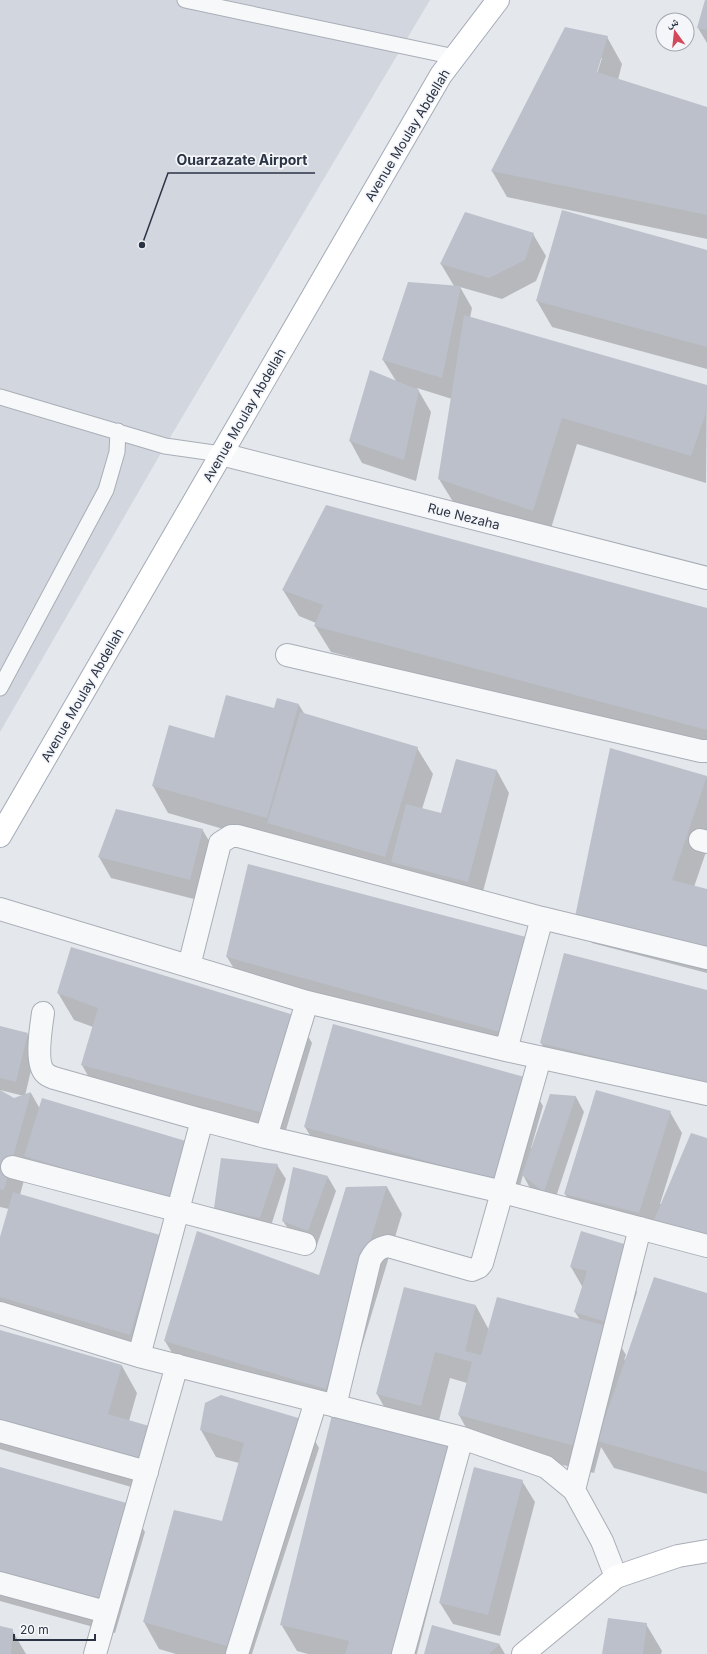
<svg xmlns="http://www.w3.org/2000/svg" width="707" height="1654" font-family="Inter,'Noto Naskh Arabic',sans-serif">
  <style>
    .built { fill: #d2d6de }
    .shadow { fill: #0003; fill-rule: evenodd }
    .building { fill: #bbc0ca }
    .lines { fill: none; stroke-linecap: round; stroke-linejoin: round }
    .lane-casing { stroke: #a9aeb7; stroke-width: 17 }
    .street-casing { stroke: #a9aeb7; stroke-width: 24 }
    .secondary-casing { stroke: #a9aeb7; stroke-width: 24 }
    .primary-casing { stroke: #a3abb8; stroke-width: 24 }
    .lane { stroke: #f7f8fa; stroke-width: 15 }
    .street { stroke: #f7f8fa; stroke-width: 22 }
    .secondary { stroke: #fff; stroke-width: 22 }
    .primary { stroke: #fff; stroke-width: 22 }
    .labels { text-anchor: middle; stroke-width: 3.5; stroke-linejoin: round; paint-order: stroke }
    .street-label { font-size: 13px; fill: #2b3445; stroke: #f4f6f9 }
    .leader { fill: none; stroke: #2b3445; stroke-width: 1.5 }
    .callout-dot { fill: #2b3445; stroke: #f4f6f9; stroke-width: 1.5 }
    .callout-label { font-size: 14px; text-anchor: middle; font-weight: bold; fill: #2b3445; stroke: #f4f6f9; stroke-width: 3.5; stroke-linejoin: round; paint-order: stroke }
  </style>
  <rect width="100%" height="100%" fill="#e4e7ec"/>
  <path class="built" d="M0 0H430L165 446 0 732Z"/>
  <path class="shadow" d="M706 0H707V43L698 28Z
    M607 37 622 64 618 80 707 108V239L507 197 492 171ZM600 58H602L596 77 594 76Z
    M533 234 546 256 536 281 502 299 460 287 472 308 470 318 707 386 706 483 577 444 548 538 455 505 439 479 452 399 417 388 431 412 416 481 362 463 350 441 396 381 383 360 454 286 441 264Z
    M707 251V369L552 327 537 301Z
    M283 590 707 609V753L331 652 315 626 316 623 299 616Z
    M299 705 305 715 417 748 433 774 422 809 442 814 456 761 497 771 509 793 480 903 168 813 153 786 215 739 275 710Z
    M611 749 707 777V849L694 887 707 891V973L592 943 576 916Z
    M202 829 215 851 202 901 111 878 99 857Z
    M526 938 541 965 515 1058 243 984 227 957Z
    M707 991V1106L556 1069 541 1043Z
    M58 993 297 1017 312 1043 283 1140 97 1092 82 1065 93 1027 74 1020Z
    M0 1027 27 1034 36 1049 25 1096 31 1093 40 1109 184 1221 29 1162 20 1195 159 1236 146 1361 0 1319V1241L9 1209 0 1207V1091L14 1099 24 1096 0 1090Z
    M527 1079 543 1106 531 1148 532 1149 551 1095 576 1097 584 1112 553 1206 531 1190 523 1175 514 1207 321 1154 305 1127Z
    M670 1112 682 1133 660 1204H662L707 1139V1252L667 1241 655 1220 651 1234 578 1215 565 1194Z
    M222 1159 277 1165 286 1179 269 1232 223 1223 215 1208Z
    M328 1177 336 1191 317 1245 292 1235 283 1221Z
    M387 1187 402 1214 341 1415 181 1368 165 1341 320 1277 346 1188Z
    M630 1247 642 1268 641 1274 635 1272 632 1283 637 1292 621 1344 619 1343 626 1355 624 1360 707 1294V1494L614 1468 601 1447 594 1473 474 1442 459 1415 467 1383 450 1378 436 1432 392 1421 377 1394 476 1306 489 1330 580 1320 575 1312 583 1288 571 1267Z
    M0 1331 122 1366 137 1393 129 1421 149 1427 164 1453 152 1493 0 1449Z
    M304 1421 319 1448 252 1654H176L159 1649 144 1622 174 1511 223 1522 239 1463 216 1457 201 1430Z
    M447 1445 463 1471 417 1654H308L297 1651 281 1624Z
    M0 1468 129 1505 145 1532 115 1633 0 1601Z
    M522 1481 535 1502 500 1636 453 1624 440 1603Z
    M646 1624 662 1651 661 1654H603Z
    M0 1627 12 1630 26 1654H0Z
    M499 1644 505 1654H425Z"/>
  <path class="building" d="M705 0H707V30L697 28Z
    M565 27 608 36 597 72 707 107V215L491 171Z
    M562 210 707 250V347L536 301Z
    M465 212 534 233 525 260 489 278 440 264Z
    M408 282 461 286 442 378 382 360Z
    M464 315 707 385V410L691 456 562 418 533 511 438 479Z
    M370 370 419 390 404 460 349 441Z
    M326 505 707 608V730L314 626 323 605 282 590Z
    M226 695 274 708 277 698 299 704 267 818 152 786 169 725 214 738Z
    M300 712 418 747 385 857 267 823Z
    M610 748 707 776 672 880 707 889V951L575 917Z
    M456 759 497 770 468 882 391 862 406 804 441 813Z
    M116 809 203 829 190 880 98 857Z
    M248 864 526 937 500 1032 226 957Z
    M71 947 297 1016 267 1114 81 1065 98 1008 57 993Z
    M564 953 707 990V1084L540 1043Z
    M333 1024 528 1078 499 1181 304 1127Z
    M0 1026 28 1033 16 1082 0 1078Z
    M0 1090 14 1098 31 1092 4 1190 0 1189Z
    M596 1090 671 1111 639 1213 564 1194Z
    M550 1094 576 1096 544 1192 522 1175Z
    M42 1098 189 1142 172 1200 24 1156Z
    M691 1133 707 1138V1235L654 1220Z
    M221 1158 278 1164 260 1218 214 1208Z
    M293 1167 328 1176 308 1231 282 1221Z
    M387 1186 326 1389 164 1341 197 1231 319 1275 346 1187Z
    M13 1192 160 1235 130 1335 0 1297V1237Z
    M581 1231 631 1246 623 1251 618 1267 625 1270 609 1323 574 1312 587 1271 570 1267Z
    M654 1277 707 1293V1472L597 1441Z
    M404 1287 476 1305 465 1351 481 1355 497 1297 611 1327 579 1447 458 1415 472 1362 435 1352 421 1406 376 1394Z
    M0 1330 122 1365 108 1414 149 1426 137 1467 0 1428Z
    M221 1395 305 1420 230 1647 143 1622 174 1510 222 1521 244 1443 200 1430 205 1403Z
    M332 1415 448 1444 396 1654H345L349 1641 280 1625Z
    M0 1467 130 1504 99 1607 0 1579Z
    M474 1467 523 1480 488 1615 439 1603Z
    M608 1618 647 1623 643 1654H602Z
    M432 1625 500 1644 489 1654H424Z
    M0 1626 13 1629 11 1654H0Z"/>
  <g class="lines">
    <defs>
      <path id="lane" d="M185 0 455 57
        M0 397 165 446 221 454
        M0 688 106 490 117 452 118 431"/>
      <path id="street" d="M221 454 707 578
        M287 655 701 751H707
        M700 840 707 842
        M0 909 307 1002 506 1050 707 1094
        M189 966 220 843 231 836H238L542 918 707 958
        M43 1013C41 1027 35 1063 45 1073 47 1075 51 1077 54 1078L202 1120
        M506 1050 542 918
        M266 1137 307 1002
        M12 1167 305 1244
        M0 1313 139 1356 462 1438 546 1467 574 1490 602 1541 616 1577
        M139 1356 202 1120 266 1137 503 1192 707 1246
        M335 1406 370 1260C375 1251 378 1248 388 1246L472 1270 479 1267 482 1263 540 1058
        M0 1431 147 1472
        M574 1490 640 1228
        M0 1583 106 1612
        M95 1654 177 1365
        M237 1654 316 1401
        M403 1654 462 1438"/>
      <path id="secondary" d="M523 1654 616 1577 678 1556 707 1551"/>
      <path id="primary" d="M0 836 441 75 498 0"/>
    </defs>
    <use href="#lane" class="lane-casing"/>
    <use href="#street" class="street-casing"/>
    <use href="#secondary" class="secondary-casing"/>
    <use href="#primary" class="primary-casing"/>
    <use href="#lane" class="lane"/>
    <use href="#street" class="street"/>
    <use href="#secondary" class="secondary"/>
    <use href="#primary" class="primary"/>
  </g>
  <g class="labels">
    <g class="street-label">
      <text transform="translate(407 135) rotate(-59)" y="5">Avenue Moulay Abdellah</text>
      <text transform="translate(244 415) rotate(-60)" y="5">Avenue Moulay Abdellah</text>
      <text transform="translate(464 516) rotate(14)" y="5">Rue Nezaha</text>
      <text transform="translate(82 695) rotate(-60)" y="5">Avenue Moulay Abdellah</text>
    </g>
  </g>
  <path class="leader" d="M142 245L168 173H315"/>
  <circle class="callout-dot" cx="142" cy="245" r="4"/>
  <g class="callout-label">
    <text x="242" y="165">Ouarzazate Airport</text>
  </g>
  <g transform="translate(675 32) rotate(345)"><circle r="19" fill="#f4f6f9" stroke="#a4a8b1"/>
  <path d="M0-3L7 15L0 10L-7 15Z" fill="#d1495b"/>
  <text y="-6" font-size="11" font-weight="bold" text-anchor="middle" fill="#2b3445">ش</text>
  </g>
  <path d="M14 1634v6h81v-6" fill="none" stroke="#2b3445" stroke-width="2"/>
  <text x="20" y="1634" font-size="12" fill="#2b3445" stroke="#f4f6f9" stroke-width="3" paint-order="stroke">20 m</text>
</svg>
